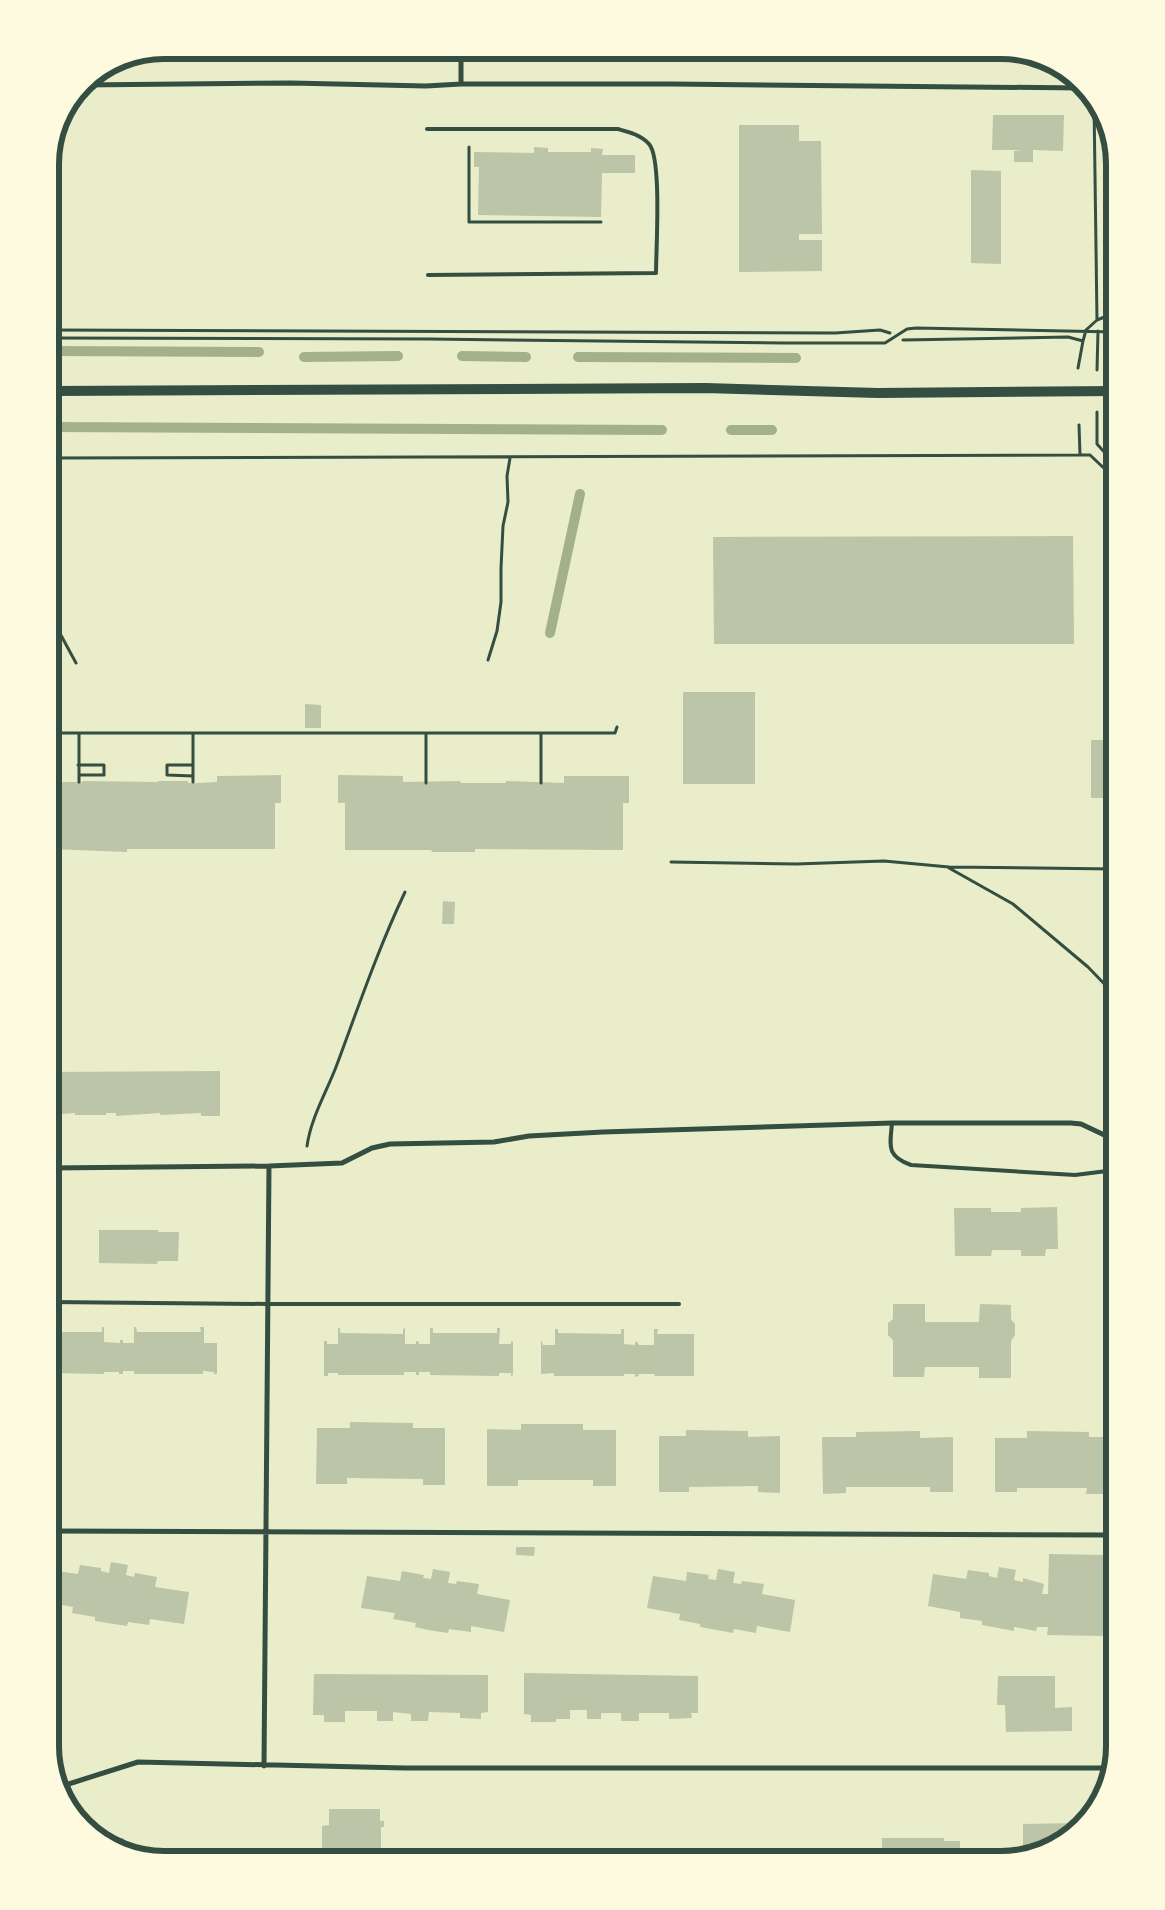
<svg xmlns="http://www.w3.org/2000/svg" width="1165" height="1910" font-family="'Sofia Sans Condensed',sans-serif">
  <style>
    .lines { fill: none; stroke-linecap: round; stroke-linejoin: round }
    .stream { stroke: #a3b18a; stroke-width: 10 }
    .building { fill: #bcc5a7 }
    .path { stroke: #344e41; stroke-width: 3 }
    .service { stroke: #344e41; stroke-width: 4 }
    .minor { stroke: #344e41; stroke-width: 5 }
    .secondary { stroke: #344e41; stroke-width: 10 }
    .rim { fill: none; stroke: #344e41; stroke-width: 6 }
  </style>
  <rect width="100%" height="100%" fill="#e9edc9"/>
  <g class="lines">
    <path class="stream" d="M50 351 259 352
      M462 356 526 357
      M304 357 398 356
      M578 357 796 358
      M50 427 662 430
      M731 430H772
      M550 633 580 494"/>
  </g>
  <path class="building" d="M993 115H1064L1063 151 1033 150V162H1014V151L1022 150H992Z
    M739 125H799V141H821L822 234H799V240H822V271L739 272Z
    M534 147 548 148V152H591V148L603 149 602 155H635V173H602L601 217 478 215 479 167H474V152L534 153Z
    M971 170 1001 171V264L971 263Z
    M1073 536 1074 644H714L713 537Z
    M683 692H755V784H683Z
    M305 704 321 705V728H305Z
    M1091 740H1115V798H1091Z
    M50 775H55V782H83V781L158 782V781H188V783H198L217 782V776L281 775V803H275V849H127V852L50 849Z
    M338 775 403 776V782L460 781 461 783H506V781L564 783V776H629V803H623V850L475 849V852H432L431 850H345V803H338Z
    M443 901 455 902 454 924H442Z
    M220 1071V1116H201V1113L160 1115V1113L116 1116V1113H106V1115H75V1113L50 1115V1072Z
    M1057 1207 1058 1249H1046L1045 1256H1021V1250H992L991 1256H955L954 1208H991V1212H1021V1208Z
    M99 1230H158V1232H179L178 1261H158L157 1264 99 1263Z
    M893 1304H925V1322H979L980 1304 1011 1305V1319L1015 1324V1335L1011 1341V1378H979V1367H925L924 1377H893V1340L888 1335V1323L893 1319Z
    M102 1327H104V1342L120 1343V1340H123V1343H134V1327H136L137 1332H201L200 1327H204V1343H217V1374H214V1372L203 1371V1374H134V1371H123V1374H119V1372H104V1374L50 1373V1332H102Z
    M338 1328H340V1333L403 1334V1329L405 1328V1344H416V1341L419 1342V1344H430V1328H433V1333H497V1328H500L499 1344H511V1341L513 1342V1375L511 1376V1373H499V1376L430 1375V1372H419V1375H416V1372H404V1375H338V1373H328V1376H324V1341H327V1344H338Z
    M555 1329H558V1333L621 1334V1329H624V1344L635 1345V1342H637L639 1345H654V1329H658L657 1334H694V1376H654L655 1374H638L639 1376 635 1377V1374H624V1376H554V1373L541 1374V1340L543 1345H555Z
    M350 1422 413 1423V1428H445V1485H423V1479L347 1478V1484H316L317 1428H350Z
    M521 1424H583V1430H616V1486H593V1480H518V1486H487V1429L521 1430Z
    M686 1430 748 1431V1437L780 1436V1493L758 1492V1486L689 1487V1492H659V1436H686Z
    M920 1431V1438L953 1437V1492H930V1487H846V1493L823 1494 822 1437H856V1432Z
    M1027 1431 1089 1432V1437H1115V1494H1086L1087 1488H1017V1492H995V1438H1027Z
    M516 1547H535L534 1556 516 1555Z
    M1049 1554 1106 1555 1105 1636 1047 1635 1048 1627H1037L1036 1631 1014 1627V1631L982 1625V1621L960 1618V1612L928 1606 933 1574 966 1579 968 1570 989 1573V1576L997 1578 999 1567 1016 1570 1014 1580 1023 1582V1578L1044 1584 1042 1594H1048Z
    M111 1562 128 1565 126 1575 134 1577 135 1573 157 1577 155 1587 189 1592 184 1624 150 1619 149 1625 128 1622 127 1626 95 1621V1617L72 1613 73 1607 50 1603V1570L78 1574 80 1565 101 1568V1571L109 1573Z
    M433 1569 450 1572 448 1583 456 1584 457 1581 479 1584 477 1594 510 1600 504 1632 471 1626V1632L449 1629 448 1633 428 1630 415 1627 416 1623 393 1619 395 1613 361 1608 367 1576 400 1581 402 1571 424 1575 423 1578 431 1579Z
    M718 1569 735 1572 733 1583 741 1584 742 1581 764 1584 762 1594 795 1600 790 1632 757 1626 756 1633 734 1629 733 1633 700 1627V1624L679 1620 680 1614 647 1608 653 1576 686 1581 687 1572 709 1575 708 1579 716 1580Z
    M524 1673 698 1676V1713H691L692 1718 669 1719V1713H639V1721H621V1713H601V1719H587V1710H570V1719H556V1722H531V1715L524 1714Z
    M314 1674 488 1675V1712L481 1713V1719L460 1718V1713L429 1712 428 1721H411V1714L393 1712V1721H377V1711H345V1722H324V1715H313Z
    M998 1676H1055V1708L1072 1707V1731L1006 1732 1005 1705H997Z
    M329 1809H380V1821H384V1827H381V1860L322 1859V1826L329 1825Z
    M1076 1823V1826L1052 1848 1023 1855V1824Z
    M98 1838H124V1849L101 1841Z
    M882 1838H944V1841H960V1860H877L882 1854Z"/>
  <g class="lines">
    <path class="path" d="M653 50H700
      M158 51 161 50
      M1109 138 1111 332
      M469 147V222H601
      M1097 320 1112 314
      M50 330 835 333 880 330 890 333
      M50 338 429 339 784 343H885L907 329 916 328 1115 332
      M903 340 1068 337 1083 341 1078 368
      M1083 341 1086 330 1097 320 1094 103
      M1097 370 1098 331
      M1097 412V444L1115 464
      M1079 425 1080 455H1090L1108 472 1115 473
      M50 458 1080 455
      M1108 473 1115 479
      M50 615 76 663
      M488 660 497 631 501 602V568L503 526 508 502 507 476 510 458
      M50 733H615L617 727
      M79 733V782
      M193 733V782
      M541 733V783
      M78 765H104V775H79
      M193 776 167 775V765H193
      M426 783V733
      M671 862 796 864 884 861 949 867 1115 869
      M949 868 1013 904 1088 967 1115 995
      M307 1146C311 1118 326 1093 336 1067 358 1008 378 949 405 892"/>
    <path class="service" d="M427 129H618C629 132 641 135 649 144 662 158 656 250 656 273L428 275
      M892 1123C890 1146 886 1156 911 1165L1075 1175 1115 1170
      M50 1302 268 1304H679"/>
    <path class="minor" d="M461 84V50
      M82 85 291 83 426 86 461 84H671L1081 88
      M50 1168 269 1166 342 1163 372 1148 390 1144 494 1142 529 1136 603 1132 892 1123H1071L1081 1124 1115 1140
      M50 1531 1115 1535
      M264 1766 269 1166
      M59 1787 138 1762 405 1768H1109"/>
    <path class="secondary" d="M50 391 705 388 878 393 1115 391"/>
  </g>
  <path d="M0 0H1165V1910H0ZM164 59H1001A105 105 0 0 1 1106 164V1746A105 105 0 0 1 1001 1851H164A105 105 0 0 1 59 1746V164A105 105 0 0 1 164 59Z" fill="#fefae0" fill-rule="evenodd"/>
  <path class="rim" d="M164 59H1001A105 105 0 0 1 1106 164V1746A105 105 0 0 1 1001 1851H164A105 105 0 0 1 59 1746V164A105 105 0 0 1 164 59Z"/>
</svg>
